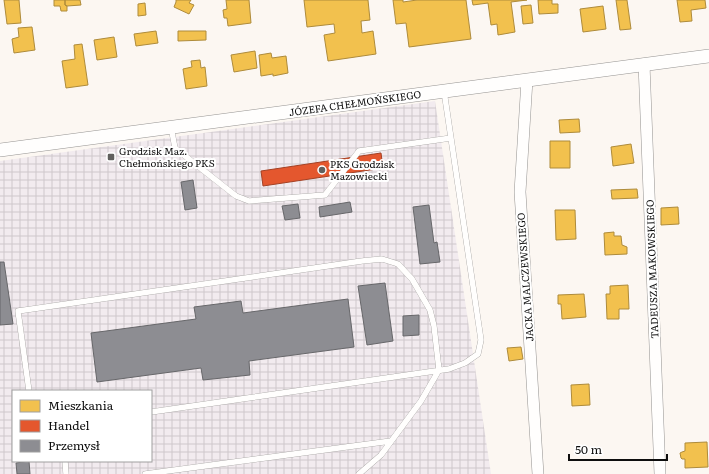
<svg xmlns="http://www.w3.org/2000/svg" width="709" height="474" font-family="Literata,serif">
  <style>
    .industrial { fill: url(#industrial-grid); fill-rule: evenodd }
    .homes { fill: #f2c14e; stroke: #ae8b3b }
    .shops { fill: #e4572e; stroke: #a44124 }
    .industry { fill: #8d8d92; stroke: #67676a }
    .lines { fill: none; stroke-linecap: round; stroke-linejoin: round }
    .service-casing { stroke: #959391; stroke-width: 6 }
    .minor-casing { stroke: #959391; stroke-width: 12 }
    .tertiary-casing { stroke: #959391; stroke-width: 14 }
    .service { stroke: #fffefd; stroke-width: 5.5 }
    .minor { stroke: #fffefd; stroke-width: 11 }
    .tertiary { stroke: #fffefd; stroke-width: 13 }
    .poi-dot { fill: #61605e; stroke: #fff; stroke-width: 1.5 }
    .labels { text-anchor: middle; stroke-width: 4; stroke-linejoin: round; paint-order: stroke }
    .street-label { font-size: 10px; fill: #0e0e0e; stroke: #fff }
    .poi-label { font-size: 10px; fill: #0e0e0e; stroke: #fff; text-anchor: start }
  </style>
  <defs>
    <pattern id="industrial-grid" width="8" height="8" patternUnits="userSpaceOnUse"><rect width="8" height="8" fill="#f2ebef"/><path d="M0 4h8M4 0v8" fill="none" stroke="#cec8cc"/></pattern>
  </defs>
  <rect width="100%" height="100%" fill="#fcf7f2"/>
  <path class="industrial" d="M435 101 491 474H0V161ZM13 391H151V461H13Z"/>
  <path class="homes" d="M4 0H19L21 23 7 24Z
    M54 0H65V5L67 6V11H61L60 6H54Z
    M65 0H80L81 5 67 6 65 5Z
    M176 0H191L189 3 194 5 189 14 174 7 176 2Z
    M226 0H249L251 23 228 26 227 18H224L223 10 227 9Z
    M304 0H368L370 20 361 21 362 33 373 31 376 54 328 61 324 35 335 33 334 24 307 27Z
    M393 0H403V2L417 0H466L471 39 409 47 406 23 396 24Z
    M472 0H527L511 2 515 32 498 35 497 24 491 25 488 3 473 5Z
    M538 0H552V4H558V13L539 14Z
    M616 0H627L631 29 620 30Z
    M677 0H705L706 8 691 10 692 21 680 22Z
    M145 3 146 15 138 16V4Z
    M531 5 533 23 523 24 521 6Z
    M603 6 606 29 583 32 580 9Z
    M32 27 35 50 14 53 12 39 19 37 18 28Z
    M156 31 158 43 136 46 134 34Z
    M178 31H206V40L178 41Z
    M114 37 117 57 97 60 94 40Z
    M82 44 88 85 66 88 62 61 75 59 74 45Z
    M255 51 257 68 234 72 231 55Z
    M271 53 272 58 286 56 288 73 273 76V74L261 76 259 55Z
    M200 60 201 68 205 67 207 86 186 89 183 69 192 67 191 61Z
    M579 119 580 132 560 133 559 120Z
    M550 141H570V168H550Z
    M631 144 634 163 613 166 611 147Z
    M637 189 638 198 612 199 611 190Z
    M678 207 679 224 661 225V208Z
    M555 210H575L576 239 556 240Z
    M614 232V236H621L622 245 627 247V254L605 255 604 233Z
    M628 285 629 309H619V319H607L606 294H610V286Z
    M584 294 586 317 562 319 561 304H558V295Z
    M521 347 523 359 509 361 507 348Z
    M589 384 590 405 572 406 571 385Z
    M707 442 708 467 685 468V459H682L681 458 680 453 682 452 685 451V443Z"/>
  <path class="shops" d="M381 153 383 168 263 186 261 171Z"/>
  <path class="industry" d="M193 180 197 208 185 210 181 182Z
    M350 202 352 212 320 217 319 207Z
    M298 204 300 218 285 220 282 206Z
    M429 205 434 243 437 242 440 262 420 264 413 207Z
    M0 262H4L13 324 0 325Z
    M385 283 393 341 367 345 358 286Z
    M348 299 354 347 249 361 250 375 203 380 201 368 97 382 91 333 196 319 194 307 241 301 243 313Z
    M419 315V335L403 336V316Z
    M29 461 30 474H17L16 463Z"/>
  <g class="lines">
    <defs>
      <path id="service" d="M171 127 175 148 236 196 249 201 325 195 359 151 451 138
        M29 391 18 311 362 261 382 259 398 264 412 279 430 310 434 326 439 370 421 401 381 455 359 474
        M151 412 449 369 465 363 478 354 481 340 444 91
        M65 461 66 474
        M145 474 391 441"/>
      <path id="minor" d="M644 64 660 474
        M527 80 520 192 538 474"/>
      <path id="tertiary" d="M0 150 709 56"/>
    </defs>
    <use href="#service" class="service-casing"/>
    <use href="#minor" class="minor-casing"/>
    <use href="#tertiary" class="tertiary-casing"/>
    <use href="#service" class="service"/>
    <use href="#minor" class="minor"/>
    <use href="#tertiary" class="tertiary"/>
  </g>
  <g class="poi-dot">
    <rect x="107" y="153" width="8" height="8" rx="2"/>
    <circle cx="322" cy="170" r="4"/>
  </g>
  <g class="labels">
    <g class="street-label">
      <text transform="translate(355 103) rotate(-8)" y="4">JÓZEFA CHEŁMOŃSKIEGO</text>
      <text transform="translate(652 269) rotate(-92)" y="4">TADEUSZA MAKOWSKIEGO</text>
      <text transform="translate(525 277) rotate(-94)" y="4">JACKA MALCZEWSKIEGO</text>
    </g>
    <g class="poi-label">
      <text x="119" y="155">Grodzisk Maz.<tspan x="119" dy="12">Chełmońskiego PKS</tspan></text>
      <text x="330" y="168">PKS Grodzisk<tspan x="330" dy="12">Mazowiecki</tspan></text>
    </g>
  </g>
  <rect x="12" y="390" width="140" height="72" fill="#ffffff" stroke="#9f9f9f"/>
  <rect x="20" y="400" width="20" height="12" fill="#f2c14e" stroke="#9f9f9f"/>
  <text x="48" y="410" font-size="12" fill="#0e0e0e">Mieszkania</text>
  <rect x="20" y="420" width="20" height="12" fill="#e4572e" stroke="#9f9f9f"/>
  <text x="48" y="430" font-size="12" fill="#0e0e0e">Handel</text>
  <rect x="20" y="440" width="20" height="12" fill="#8d8d92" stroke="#9f9f9f"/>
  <text x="48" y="450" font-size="12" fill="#0e0e0e">Przemysł</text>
  <path d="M569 454v6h98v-6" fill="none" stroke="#0e0e0e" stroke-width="2"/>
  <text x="575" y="454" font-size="12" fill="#0e0e0e" stroke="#ffffff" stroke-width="3" paint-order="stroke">50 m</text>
</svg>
